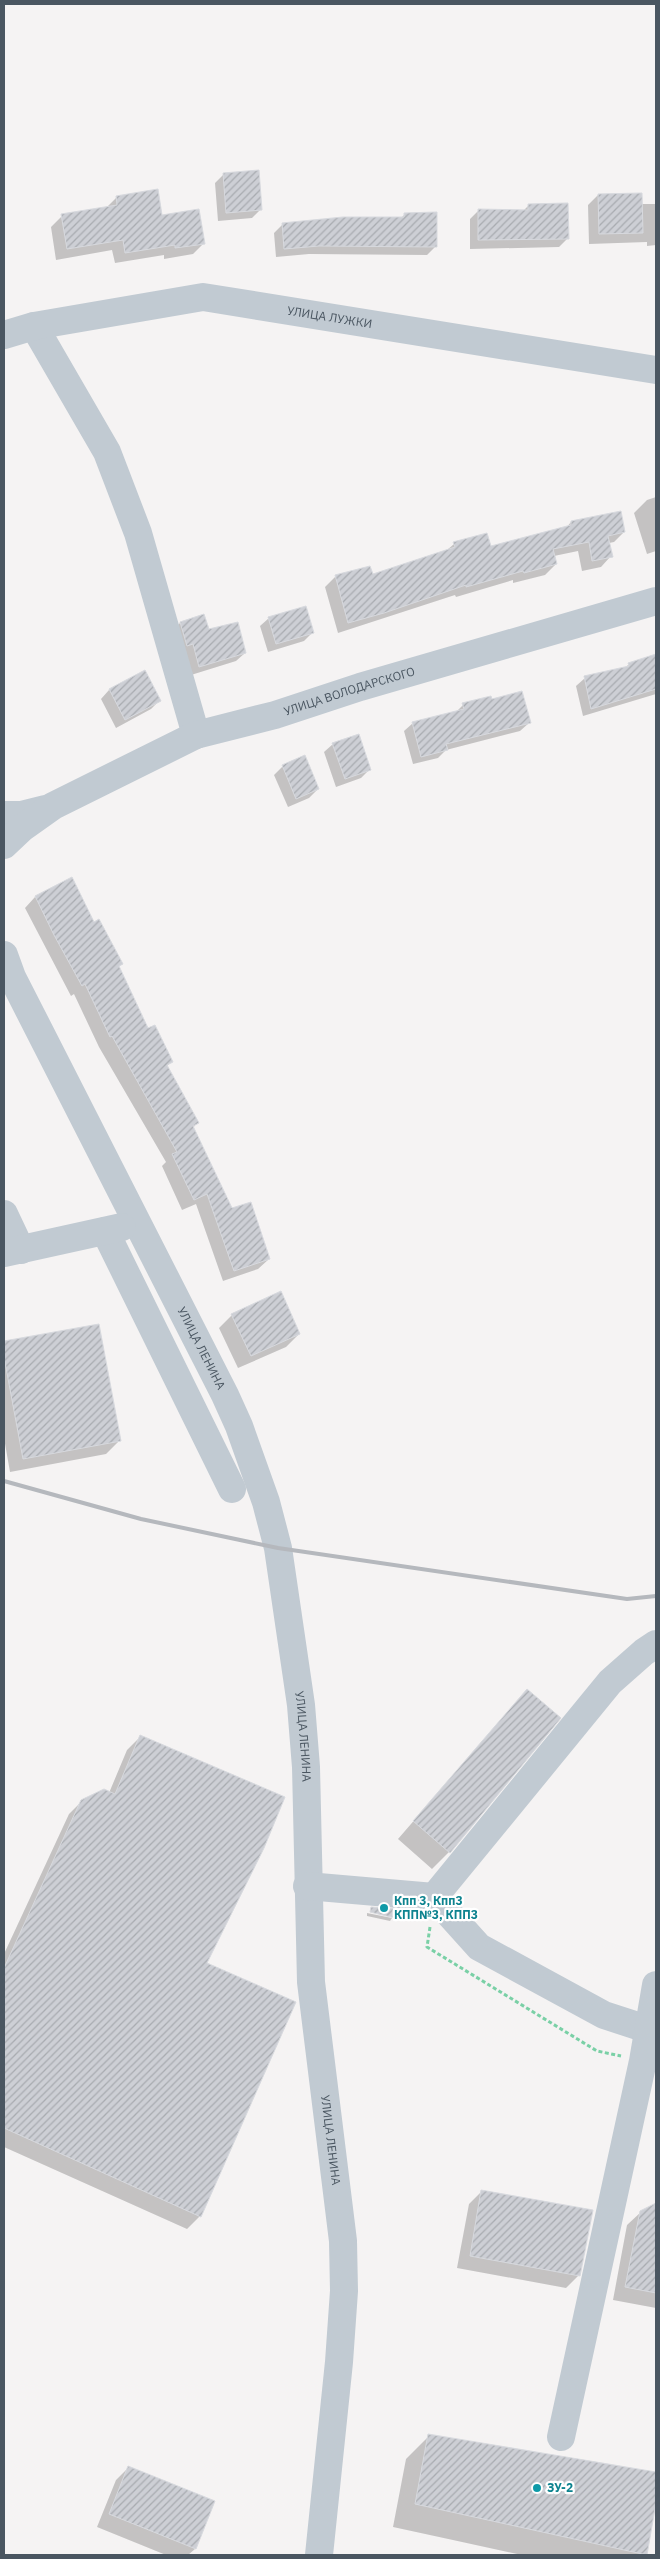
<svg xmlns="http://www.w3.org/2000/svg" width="660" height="2559" font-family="'IBM Plex Sans',sans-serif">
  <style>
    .shadow { fill: #0003 }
    .building { fill: url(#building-hatch); stroke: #d7d9de }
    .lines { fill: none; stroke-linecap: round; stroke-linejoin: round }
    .path { stroke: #7ad0a6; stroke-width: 3; stroke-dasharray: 4 2.5; stroke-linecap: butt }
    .minor { stroke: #c1cad2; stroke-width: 28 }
    .rail { stroke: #b5b8bd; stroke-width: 4 }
    .culture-dot { fill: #0f9aa8; stroke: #fff; stroke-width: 2 }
    .labels { text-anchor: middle; stroke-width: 4.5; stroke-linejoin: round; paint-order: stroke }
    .street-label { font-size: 12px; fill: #4a5661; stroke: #fff }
    .culture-label { font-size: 12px; font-weight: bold; fill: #0d838f; stroke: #fff; text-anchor: start }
  </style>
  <defs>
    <pattern id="building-hatch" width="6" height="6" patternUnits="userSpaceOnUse" patternTransform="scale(1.25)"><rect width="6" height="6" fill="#cdcfd5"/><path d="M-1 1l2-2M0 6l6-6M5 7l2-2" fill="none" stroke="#a8abb0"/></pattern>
  </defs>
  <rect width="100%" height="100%" fill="#f5f3f3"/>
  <path class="shadow" d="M224 174 261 209 252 218 218 221 215 183Z
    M598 195 641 204H656V245L647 246V242L589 244 588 205Z
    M116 198 161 216 204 243 193 254 164 259V255L115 263 112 250 56 260 51 227 62 216 105 209Z
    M529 205 568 238 559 247 470 249V219L479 210 523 211Z
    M405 214 436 246 427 255 309 254 276 257 274 233 283 224 401 218Z
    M656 497V551L647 554 634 513 647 500Z
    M571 522 624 532 614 542 609 543 611 556 601 567 582 571 578 551 554 556 556 564 545 575 513 583V580L456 597 455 595 338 633 325 587 336 576H372L447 550 454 544 490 547 566 528Z
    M269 618 312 633 304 641 268 652 260 626Z
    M180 623 208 631 245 653 236 661 191 675 172 631Z
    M656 655V694L583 716 576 686 585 678 625 668 629 664Z
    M144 671 160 700 151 709 116 728 101 699 109 690Z
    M491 701 529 723 520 731 446 750 438 758 413 764 404 731 413 723 456 712 463 705Z
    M333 744 370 769 361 778 336 787 324 752Z
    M283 766 318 789 309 798 288 807 274 775Z
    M35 897 94 924 122 964 118 967 148 1030 172 1061 166 1067 197 1123 193 1128 232 1210 269 1259 258 1269 223 1281 196 1204 182 1210 162 1166 166 1162 99 1047 74 994 71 996 25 908Z
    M232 1315 299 1334 286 1347 238 1368 219 1328Z
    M98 1325 119 1441 106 1454 10 1472 4 1438V1342Z
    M527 1690 449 1852 432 1869 398 1839Z
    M140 1737 206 1963 200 2216 187 2229 4 2147V1954L69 1814 82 1801 109 1793 127 1750Z
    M367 1913 392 1918 390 1921 367 1916Z
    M482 2191 579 2275 566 2288 457 2268 469 2204Z
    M656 2204V2308L613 2300 627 2225 641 2212Z
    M429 2436 656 2474V2493L646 2554 522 2555 393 2527 406 2459Z
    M129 2467 213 2501 195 2549 188 2555H166L97 2527 116 2480Z"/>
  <path class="building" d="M259 170 262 210 226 213 223 173Z
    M158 189 162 215 199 209 205 244 175 248V245L125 253 123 240 67 249 61 214 117 205 116 196Z
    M642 193 643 233 599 234 598 194Z
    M568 203 569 239 478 240V209L528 210V204Z
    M437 212V247L319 246 284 249 282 223 343 217H404V213Z
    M621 511 625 532 608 536 613 557 592 561 589 542 553 549 557 564 524 573 523 571 466 587V585L384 613 348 623 335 575 370 566 373 574 455 547 453 542 487 533 491 546 571 525V521Z
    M306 606 314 633 276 644 268 617Z
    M204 614 209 629 238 622 246 653 199 667 193 644 187 646 180 622Z
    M656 654V689L591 709 584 676 629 666 628 663Z
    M145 670 161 701 125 720 109 689Z
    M522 691 531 723 446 744 448 750 421 757 412 722 464 709 462 703 491 696 492 699Z
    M359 734 371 770 345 779 332 743Z
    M305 755 319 789 296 799 282 765Z
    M72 877 94 922 99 919 123 964 119 966 148 1028 155 1025 173 1062 167 1065 199 1123 193 1126 232 1208 251 1202 270 1259 234 1271 207 1194 194 1200 172 1154 177 1152 112 1036 110 1037 85 984 82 986 54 935 35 896Z
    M281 1291 300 1334 251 1356 231 1314Z
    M99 1324 121 1441 23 1459 4 1357V1341Z
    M527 1689 561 1718 450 1853 413 1821Z
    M140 1735 285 1797 264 1848 207 1963 296 2002 201 2217 4 2128V1968L81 1800 104 1789 115 1794Z
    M371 1907 397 1909 395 1918 370 1912Z
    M481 2190 593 2210 580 2276 470 2256Z
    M656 2203V2293L625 2287 640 2211Z
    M428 2434 656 2472V2503L647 2555 415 2504Z
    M128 2466 215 2501 196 2549 109 2514Z"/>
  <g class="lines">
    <path class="path" d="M430 1927 427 1947 597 2051 621 2056"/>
    <g class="minor">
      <path d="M34 326 107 452 138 533 196 735"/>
      <path id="s1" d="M4 335 34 326 203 297 656 370"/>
      <path d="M4 815H21L45 809"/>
      <path id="s2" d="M4 845 22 828 53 806 196 735 275 715 360 687 656 601"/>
      <path id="s3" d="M4 955 12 977 225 1395 239 1426 266 1502 278 1548 301 1705 306 1767 311 1982 343 2241 344 2291 339 2362 319 2555"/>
      <path d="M4 1214 21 1250"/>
      <path d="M105 1231 232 1489"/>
      <path d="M4 1253 122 1227"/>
      <path d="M656 1644 644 1652 610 1682 434 1897 479 1947 604 2015 656 2032"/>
      <path d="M307 1886 434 1897"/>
      <path d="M561 2437 643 2061 656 1985"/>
    </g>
    <path class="rail" d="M4 1481 141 1519 278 1548 627 1599 656 1596"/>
  </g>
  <g class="culture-dot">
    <circle cx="384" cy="1908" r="5"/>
    <circle cx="537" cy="2488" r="5"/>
  </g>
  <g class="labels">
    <g class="street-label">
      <text dy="4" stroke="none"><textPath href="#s1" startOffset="331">УЛИЦА ЛУЖКИ</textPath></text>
      <text dy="4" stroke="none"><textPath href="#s2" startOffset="382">УЛИЦА ВОЛОДАРСКОГО</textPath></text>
      <text dy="4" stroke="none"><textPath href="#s3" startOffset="440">УЛИЦА ЛЕНИНА</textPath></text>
      <text dy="4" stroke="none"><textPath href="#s3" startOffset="845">УЛИЦА ЛЕНИНА</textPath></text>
      <text dy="4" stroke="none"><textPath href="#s3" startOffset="1250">УЛИЦА ЛЕНИНА</textPath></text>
    </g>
    <g class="culture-label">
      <text x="394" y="1905">Кпп 3, Кпп3<tspan x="394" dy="14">КПП№3, КПП3</tspan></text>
      <text x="547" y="2492">ЗУ-2</text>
    </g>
  </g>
  <rect width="660" height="2559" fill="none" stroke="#4a5661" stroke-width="10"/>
</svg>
